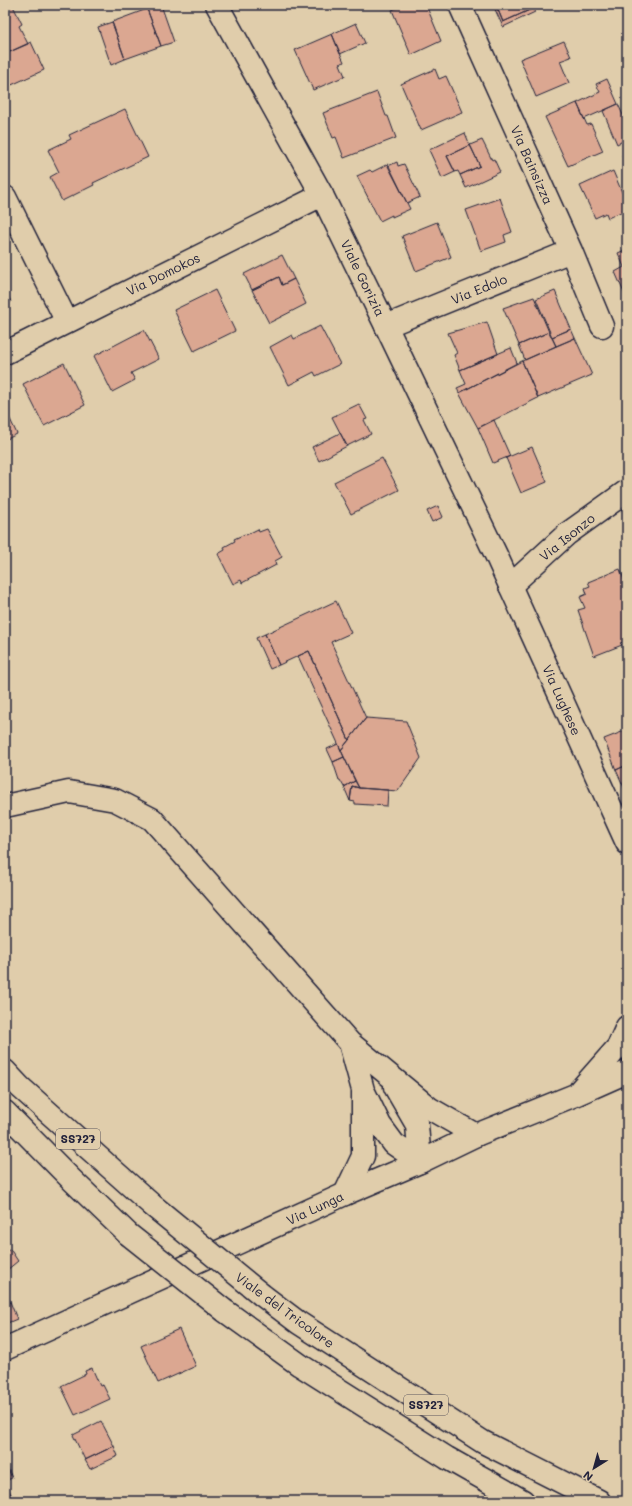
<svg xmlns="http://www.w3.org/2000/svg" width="632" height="1506" font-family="Mali,sans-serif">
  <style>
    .building { fill: #dba791; stroke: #22223b }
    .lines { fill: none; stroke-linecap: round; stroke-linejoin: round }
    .street-casing { stroke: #22223b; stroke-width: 25 }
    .secondary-casing { stroke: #22223b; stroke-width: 25 }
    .highway-casing { stroke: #22223b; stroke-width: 25 }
    .street { stroke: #e0cdab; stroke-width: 22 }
    .secondary { stroke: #e0cdab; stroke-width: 22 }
    .highway { stroke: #e0cdab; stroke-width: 22 }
    .highway-bridge-casing { stroke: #22223b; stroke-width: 25; stroke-linecap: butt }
    .highway-bridge { stroke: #e0cdab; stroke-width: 22 }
    .labels { text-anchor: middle; stroke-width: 3; stroke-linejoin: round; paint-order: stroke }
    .shield { fill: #e0cdab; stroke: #5b555d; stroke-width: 1 }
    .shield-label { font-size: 12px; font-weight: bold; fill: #22223b }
    .street-label { font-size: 13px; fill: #22223b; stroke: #e0cdab }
  </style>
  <rect width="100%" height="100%" fill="#e0cdab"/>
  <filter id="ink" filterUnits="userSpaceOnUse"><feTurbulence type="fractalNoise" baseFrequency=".025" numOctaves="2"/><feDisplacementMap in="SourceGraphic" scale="8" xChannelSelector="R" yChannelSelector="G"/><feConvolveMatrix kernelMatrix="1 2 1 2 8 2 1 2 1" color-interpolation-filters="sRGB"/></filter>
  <g filter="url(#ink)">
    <path class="building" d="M5 5H9L10 7 13 6 22 24 19 26 28 44 5 54Z
      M158 5H161L174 42 161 46 147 9Z
      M403 5H426L441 41 411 55 392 10Z
      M493 5H496L503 22 534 8 535 12 503 27Z
      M496 5H532L534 8 503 22Z
      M147 9 161 46 125 59 112 22Z
      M112 22 125 59 111 65 98 27Z
      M356 23 365 43 340 54 332 34Z
      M332 34 344 62 340 64 345 76 313 90 295 50Z
      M564 41 571 57 560 61 569 83 536 97 520 59Z
      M31 42 44 70 5 88V54Z
      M435 69 439 79 446 76 462 112 421 130 401 84Z
      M607 79 618 104 584 119 577 103 600 92 596 84Z
      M377 92 386 116H388L396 138 344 158 336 137 333 138 323 113Z
      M577 103 587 125 591 124 603 151 568 166 545 117Z
      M618 104 627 124V139L617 144 603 111Z
      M125 109 148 157 93 183 94 185 62 201 50 177 59 172 48 150 71 139 69 135Z
      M465 133 470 145 447 156 455 172 442 178 429 150Z
      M482 140 492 160 494 159 500 172 466 188 460 175 480 166 470 145Z
      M470 145 480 166 460 175 458 171 455 172 447 156Z
      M627 153V166L622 155Z
      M397 162 398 166 404 164 420 197 407 203 388 166Z
      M388 164 410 209 392 217V215L380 221 357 176 370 170 372 172Z
      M613 171 627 204V209L608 218 606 213 595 218 580 186Z
      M500 198 512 232 504 235 506 242 481 251 466 210Z
      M437 222 451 257 416 271 402 236Z
      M627 249V294L625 295 615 272 624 267 618 253Z
      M282 255 294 279 282 285 279 277 252 290 244 274Z
      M279 277 282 285 294 279 306 304 269 323 252 290Z
      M5 290 11 302 5 305Z
      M215 290 235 331 194 351 174 310Z
      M555 291 571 329 552 337 536 299Z
      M534 297 549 332 519 345 503 308Z
      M487 322 498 354 460 370 454 355 457 353 448 333Z
      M320 326 340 364 316 376 314 372 289 385 270 347 292 335 294 339Z
      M571 329 575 338 556 346 552 337Z
      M144 330 159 359 131 373 135 380 112 392 94 356Z
      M549 332 556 346 525 360 519 345Z
      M575 338 592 375 538 398 522 361Z
      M511 348 517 363 459 393 457 388 466 384 460 370Z
      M522 361 538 398 478 428 459 393Z
      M64 363 85 405 44 426 23 384Z
      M359 404 367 419 364 420 371 434 347 446 332 417Z
      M9 417 17 434 5 440V418Z
      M494 420 510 456 493 463 478 428Z
      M340 433 347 446 319 461 312 447Z
      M532 447 547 482 521 493 506 458Z
      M382 458 399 490 351 514 334 482Z
      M438 506 443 517 432 522 427 511Z
      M258 529 259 532 267 529 282 557 275 561 276 565 242 583 241 580 233 584 218 554 225 550 224 547 235 541 234 539 245 534 246 535Z
      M620 569 627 588V641L620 643 622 645 594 656 578 610 585 608 580 597 587 594 585 588 590 586 588 582Z
      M336 601 351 633 331 642 366 718 349 740 309 651 279 665 265 634Z
      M265 634 279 665 270 669 256 638Z
      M309 651 349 740 341 750 298 656Z
      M366 718 406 721 421 758 398 791 359 788 344 757 341 750Z
      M627 730V765L616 770 604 739Z
      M338 744 344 757 333 762 327 749Z
      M344 757 355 781 344 787 340 780H339L333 762Z
      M627 765V794L616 770Z
      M355 781 359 788 352 786 350 801 344 787Z
      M352 786 359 788 388 790 387 806 355 804V802L350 801Z
      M10 1249 18 1261 7 1270 5 1267V1253Z
      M9 1299 17 1319 5 1324V1300Z
      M179 1329 196 1366 158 1383 141 1346Z
      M92 1368 100 1386 103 1385 110 1399 75 1415 61 1386 86 1374 85 1371Z
      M101 1421 114 1446 85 1460 73 1435Z
      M114 1446 118 1456 90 1469 85 1460Z
      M7 1466 12 1478 5 1481V1467Z
      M5 1481 14 1501H5Z"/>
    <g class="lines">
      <defs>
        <path id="street" d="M460 5 571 251 602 326
          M5 197 67 322
          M386 326 571 251
          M5 353 322 195
          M510 586 567 534 627 491"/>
        <path id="secondary" d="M217 5 322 195 386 326 497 557 627 843
          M580 1090 618 1047 627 1027
          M5 1349 345 1194 420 1162 476 1135 575 1095 627 1072"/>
        <path id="highway" d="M5 806 69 792 115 800 152 819 350 1043 429 1108 476 1135
          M5 1071 20 1087 152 1205
          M395 1087 417 1125 420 1162
          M365 1094 380 1125 394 1144 420 1162
          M5 1112 72 1180 128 1234
          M345 1194 363 1156V1090L350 1043
          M262 1295 299 1323 483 1442 599 1501
          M225 1311 300 1365 447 1458 523 1501"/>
      </defs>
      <use href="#street" class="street-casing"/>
      <use href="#secondary" class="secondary-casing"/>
      <use href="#highway" class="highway-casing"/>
      <use href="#street" class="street"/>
      <use href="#secondary" class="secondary"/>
      <use href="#highway" class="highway"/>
      <defs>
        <path id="highway-bridge" d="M152 1205 262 1295
          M128 1234 225 1311"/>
      </defs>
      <use href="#highway-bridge" class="highway-bridge-casing"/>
      <use href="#highway-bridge" class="highway-bridge"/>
    </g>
  </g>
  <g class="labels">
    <g class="shield">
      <rect x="56" y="1129" width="44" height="20" rx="3"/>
      <rect x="404" y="1395" width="44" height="20" rx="3"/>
    </g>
    <g class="shield-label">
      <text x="78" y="1143">SS727</text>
      <text x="426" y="1409">SS727</text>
    </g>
    <g class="street-label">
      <text transform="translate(532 165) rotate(66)" y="5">Via Bainsizza</text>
      <text transform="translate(163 274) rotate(-26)" y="5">Via Domokos</text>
      <text transform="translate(363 278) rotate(64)" y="5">Viale Gorizia</text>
      <text transform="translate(479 289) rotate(-22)" y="5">Via Edolo</text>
      <text transform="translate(567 537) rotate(-39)" y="5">Via Isonzo</text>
      <text transform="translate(562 700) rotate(66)" y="5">Via Lughese</text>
      <text transform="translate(315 1208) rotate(-25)" y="5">Via Lunga</text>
      <text transform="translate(285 1310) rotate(36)" y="5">Viale del Tricolore</text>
    </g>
  </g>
  <rect width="632" height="1506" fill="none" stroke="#e0cdab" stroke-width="20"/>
  <rect x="10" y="10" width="612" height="1486" fill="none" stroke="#22223b" stroke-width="1.5" filter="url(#ink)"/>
  <g transform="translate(594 1468) rotate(217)" stroke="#e0cdab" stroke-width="3" paint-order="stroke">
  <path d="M0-3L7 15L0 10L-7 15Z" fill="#22223b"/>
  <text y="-6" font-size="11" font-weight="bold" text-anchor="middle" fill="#22223b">N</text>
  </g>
</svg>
